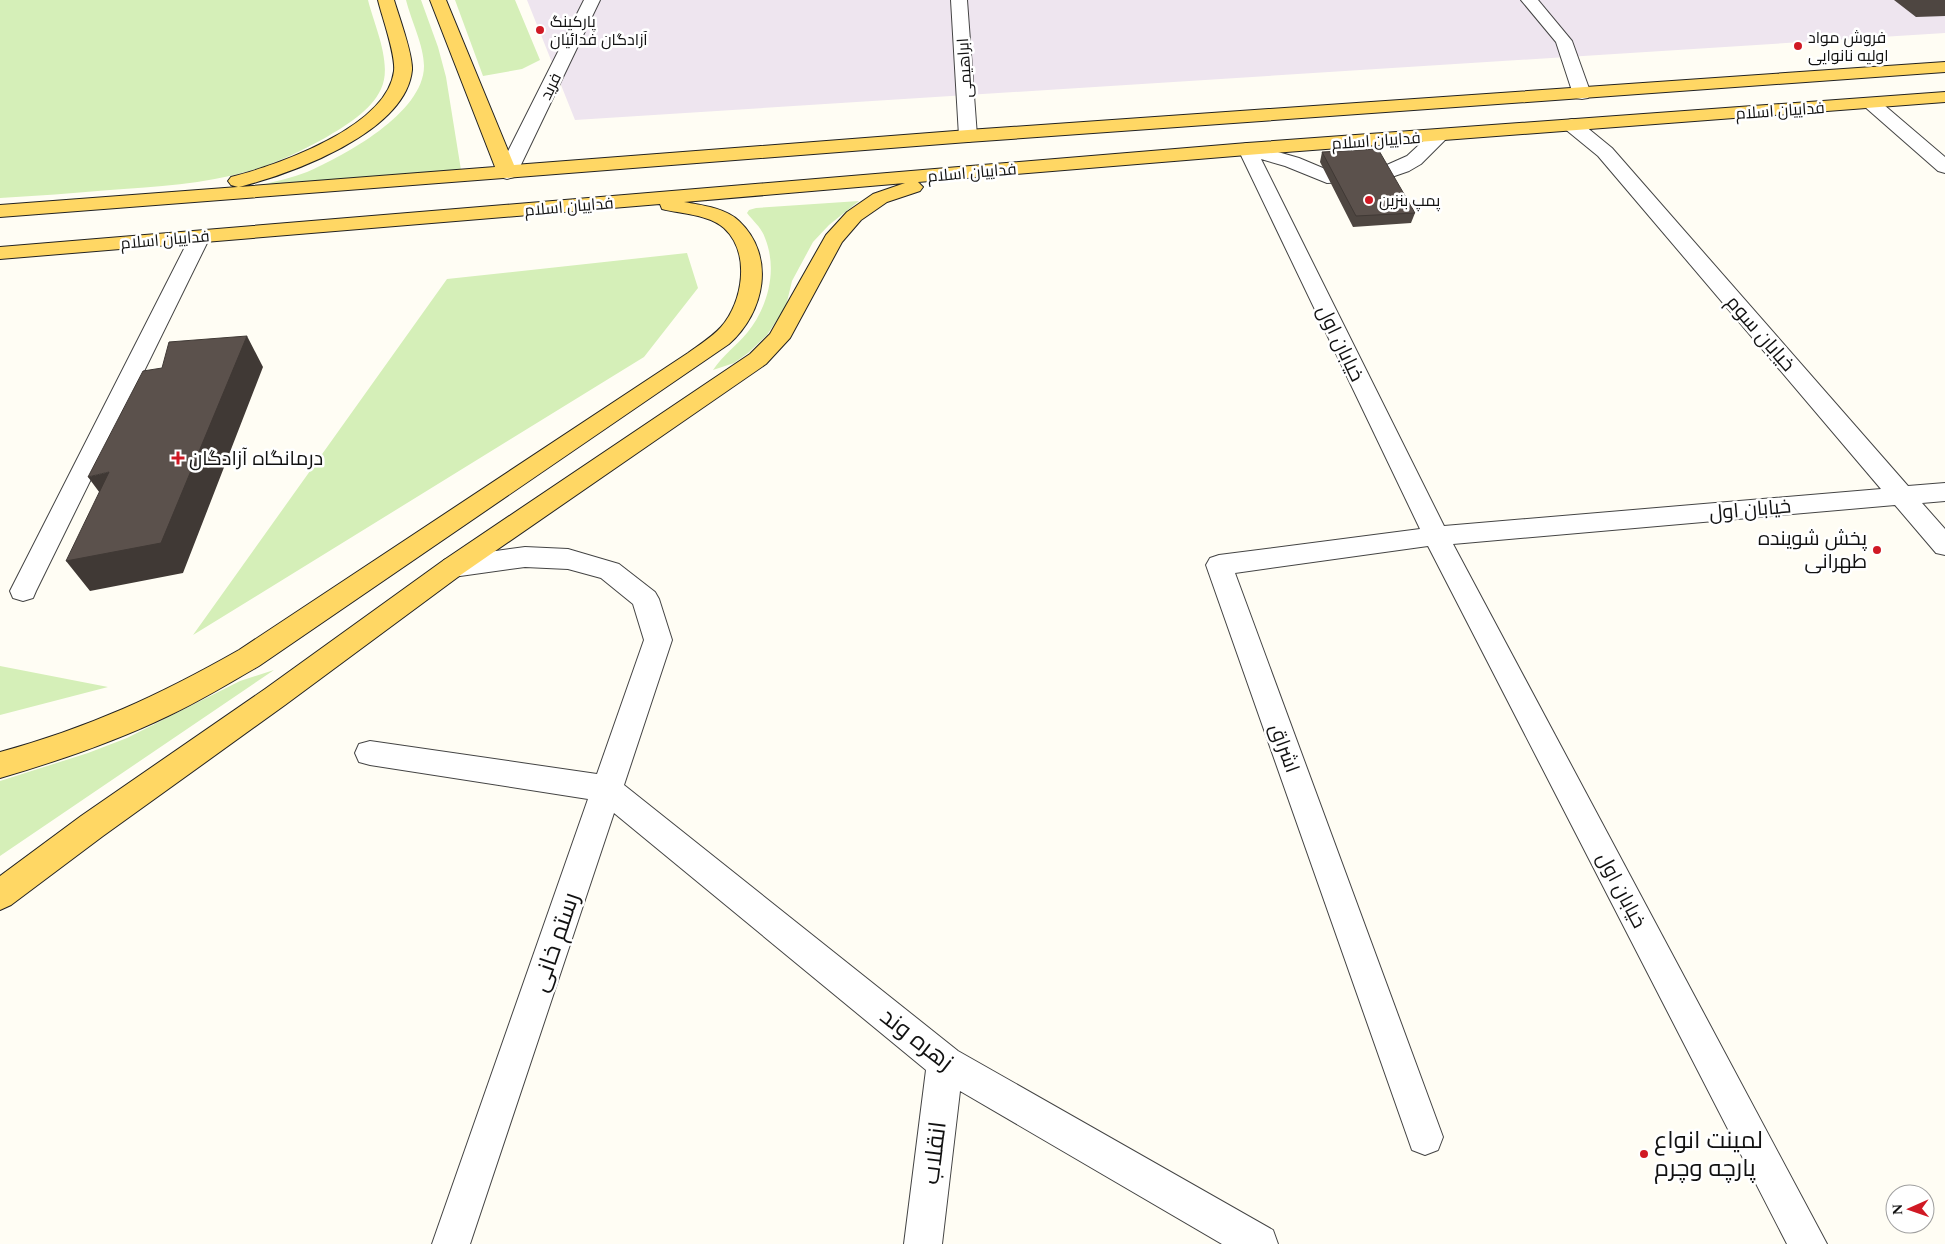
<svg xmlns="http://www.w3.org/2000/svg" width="1945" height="1244" font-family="Spectral,Cairo,serif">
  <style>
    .industrial { fill: #eee5ef }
    .green { fill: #d5efb8 }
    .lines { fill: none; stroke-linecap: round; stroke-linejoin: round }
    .minor-casing { stroke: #444; stroke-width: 2 }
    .major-casing { stroke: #222; stroke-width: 2 }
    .minor { fill: #fff; fill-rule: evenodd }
    .major { fill: #ffd764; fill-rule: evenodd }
    .wall { fill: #4e4641 }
    .shaded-wall { fill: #403935 }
    .building { fill: #5b514c; stroke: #403935 }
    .poi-dot { fill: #d01924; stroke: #fff; stroke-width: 2 }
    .labels { text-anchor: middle; stroke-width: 5; stroke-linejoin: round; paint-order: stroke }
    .far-poi-label { font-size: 16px; fill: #111; stroke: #fff; text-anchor: start }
    .far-street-label { font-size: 16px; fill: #111; stroke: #fff }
    .street-label { font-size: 20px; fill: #111; stroke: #fff }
    .poi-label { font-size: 20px; fill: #111; stroke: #fff; text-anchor: start }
    .near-street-label { font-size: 24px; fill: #111; stroke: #fff }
    .near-poi-label { font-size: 24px; fill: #111; stroke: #fff; text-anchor: start }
  </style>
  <rect width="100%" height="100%" fill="#fffdf4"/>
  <path class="industrial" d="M527 0H1945V33L575 120Z"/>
  <path class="green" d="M0 0H368C374 25 393 64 381 89 371 111 345 126 325 138 301 151 275 164 249 171 204 184 156 187 110 190 73 193 37 196 0 198Z
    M406 0H421L438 47 446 77 461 170 259 186C275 181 292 178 307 172 344 156 424 113 424 66 424 46 411 20 406 0Z
    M455 0H515L540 60 522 69 483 76Z
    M859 201 829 225 813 242 792 281 786 306 767 335 748 353 734 363 713 370C723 355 736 346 747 333 768 307 778 270 765 238 762 228 753 221 747 213L749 210 756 208Z
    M687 253 698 288 644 357 193 635 447 279Z
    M0 666 108 687 0 715Z
    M274 670 0 856V781L88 753 127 738 240 681Z"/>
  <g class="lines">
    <defs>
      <path id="minor" d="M584 0H600L517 173 514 177 507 179 500 177 497 173Z
        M951 0H967L977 136 975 140 968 142 961 140 959 136Z
        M1521 0H1538L1572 41 1591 94 1588 98 1582 99 1576 98 1573 94 1556 42Z
        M1871 98 1877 99 1945 157V173L1938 171 1865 107 1862 103 1865 99Z
        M1572 119 1579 121 1612 148 1908 486 1945 483V501L1922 503 1945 529V555L1936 553 1895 505 1453 544 1827 1244H1787L1428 546 1235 573 1443 1137 1438 1150 1425 1155 1412 1150 1206 565 1210 558 1219 555 1420 529 1238 149 1240 145 1247 143 1299 158 1330 171 1380 168 1407 156 1434 131 1441 129 1448 131 1450 135 1421 164 1409 171 1383 180 1327 183 1285 166 1261 159 1444 526 1881 489 1598 156 1565 129 1563 125 1565 121Z
        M200 231 207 233 210 237 36 591 33 598 23 601 13 598 10 591 190 237 193 233Z
        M525 547 568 549 619 564 655 592 659 599 672 640 624 785 958 1051 1273 1230 1278 1244H1222L960 1091 942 1244H904L926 1070 614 813 470 1244H432L588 799 370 765 359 762 355 753 359 744 370 741 597 774 644 640 633 604 601 578 568 569 525 567 453 577 444 574 440 567 444 560 453 557Z"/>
      <path id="major" d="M378 0H394C399 17 413 54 412 70 406 133 290 174 239 187L495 167 430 0H446L514 165 968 130 1945 62V72L968 142 0 217V205L238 187 231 185 228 181 231 177C278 165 387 127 394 71 396 55 382 17 378 0Z
        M1945 92V102L1247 155 918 182 923 187 920 191 887 202 861 220 842 242 790 338 766 364 462 574 285 705 103 836 11 905 0 910V876L81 816 265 689 444 560 750 354 770 334 826 235 847 212 873 194 905 183 684 202C701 205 726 208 739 221 776 256 765 312 729 344L259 666C229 683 200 701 168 716 114 742 58 761 0 778V752C88 728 160 695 239 650L688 353C699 345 712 337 721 327 743 302 751 253 724 228 708 214 681 214 662 209L660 204 0 259V247L1247 143Z"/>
    </defs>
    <use href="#minor" class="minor-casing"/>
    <use href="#major" class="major-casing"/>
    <use href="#minor" class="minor"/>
    <use href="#major" class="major"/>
  </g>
  <path class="wall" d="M1894 0H1945V16L1916 17Z
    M1322 152 1415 213 1411 223 1353 227 1320 162Z"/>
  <path class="shaded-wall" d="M247 336 263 367 183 573 90 591 66 561Z
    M109 472 111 508 88 477Z"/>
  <path class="building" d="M1378 149 1415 213 1356 216 1322 152Z
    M247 336 161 543 66 561 109 472 88 477 143 371 162 368 169 342Z"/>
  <g class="poi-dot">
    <circle cx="540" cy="30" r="5"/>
    <circle cx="1798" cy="46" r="5"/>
    <circle cx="1369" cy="200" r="5"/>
    <path d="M175.5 450.5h5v5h5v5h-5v5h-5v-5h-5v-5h5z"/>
    <circle cx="1877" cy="550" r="5"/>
    <circle cx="1644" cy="1154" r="5"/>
  </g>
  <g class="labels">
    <g class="far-poi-label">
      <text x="550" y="27">پارکینگ<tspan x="550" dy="18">آزادگان فدائیان</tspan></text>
      <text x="1808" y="43">فروش مواد<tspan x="1808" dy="18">اولیه نانوایی</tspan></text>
      <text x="1379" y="206">پمپ بنزین</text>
    </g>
    <g class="far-street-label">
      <text transform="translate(964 68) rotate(-94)" y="6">ابراهیمی</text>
      <text transform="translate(550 86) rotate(-64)" y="6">فرید</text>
      <text transform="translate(1780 110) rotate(-4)" y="6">فداییان اسلام</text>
      <text transform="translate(1376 140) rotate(-4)" y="6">فداییان اسلام</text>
      <text transform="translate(972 172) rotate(-5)" y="6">فداییان اسلام</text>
      <text transform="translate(569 206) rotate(-5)" y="6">فداییان اسلام</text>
      <text transform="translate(165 239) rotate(-5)" y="6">فداییان اسلام</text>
    </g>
    <g class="street-label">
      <text transform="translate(1761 333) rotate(49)" y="7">خیابان سوم</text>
      <text transform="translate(1341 343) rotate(64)" y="7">خیابان اول</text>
      <text transform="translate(1750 509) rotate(-5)" y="7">خیابان اول</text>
      <text transform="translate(1285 748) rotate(70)" y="7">اشراق</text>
      <text transform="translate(1622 890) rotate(62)" y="7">خیابان اول</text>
    </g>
    <g class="poi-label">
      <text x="189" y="465">درمانگاه آزادگان</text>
      <text x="1867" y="545" text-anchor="end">پخش شوینده<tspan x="1867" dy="23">طهرانی</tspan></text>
    </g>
    <g class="near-street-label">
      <text transform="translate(555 942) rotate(-71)" y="8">رستم خانی</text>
      <text transform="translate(917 1039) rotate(38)" y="8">زهره وند</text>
      <text transform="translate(934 1153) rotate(-83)" y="8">انقلاب</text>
    </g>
    <g class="near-poi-label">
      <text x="1654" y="1148">لمینت انواع<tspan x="1654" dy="28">پارچه وچرم</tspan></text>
    </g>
  </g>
  <g transform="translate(1910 1209) rotate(268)"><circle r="24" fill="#ffffff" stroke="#a0a0a0"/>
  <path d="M0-4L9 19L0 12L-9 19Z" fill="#d01924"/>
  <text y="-8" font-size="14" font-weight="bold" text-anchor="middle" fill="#111111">N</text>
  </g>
</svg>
